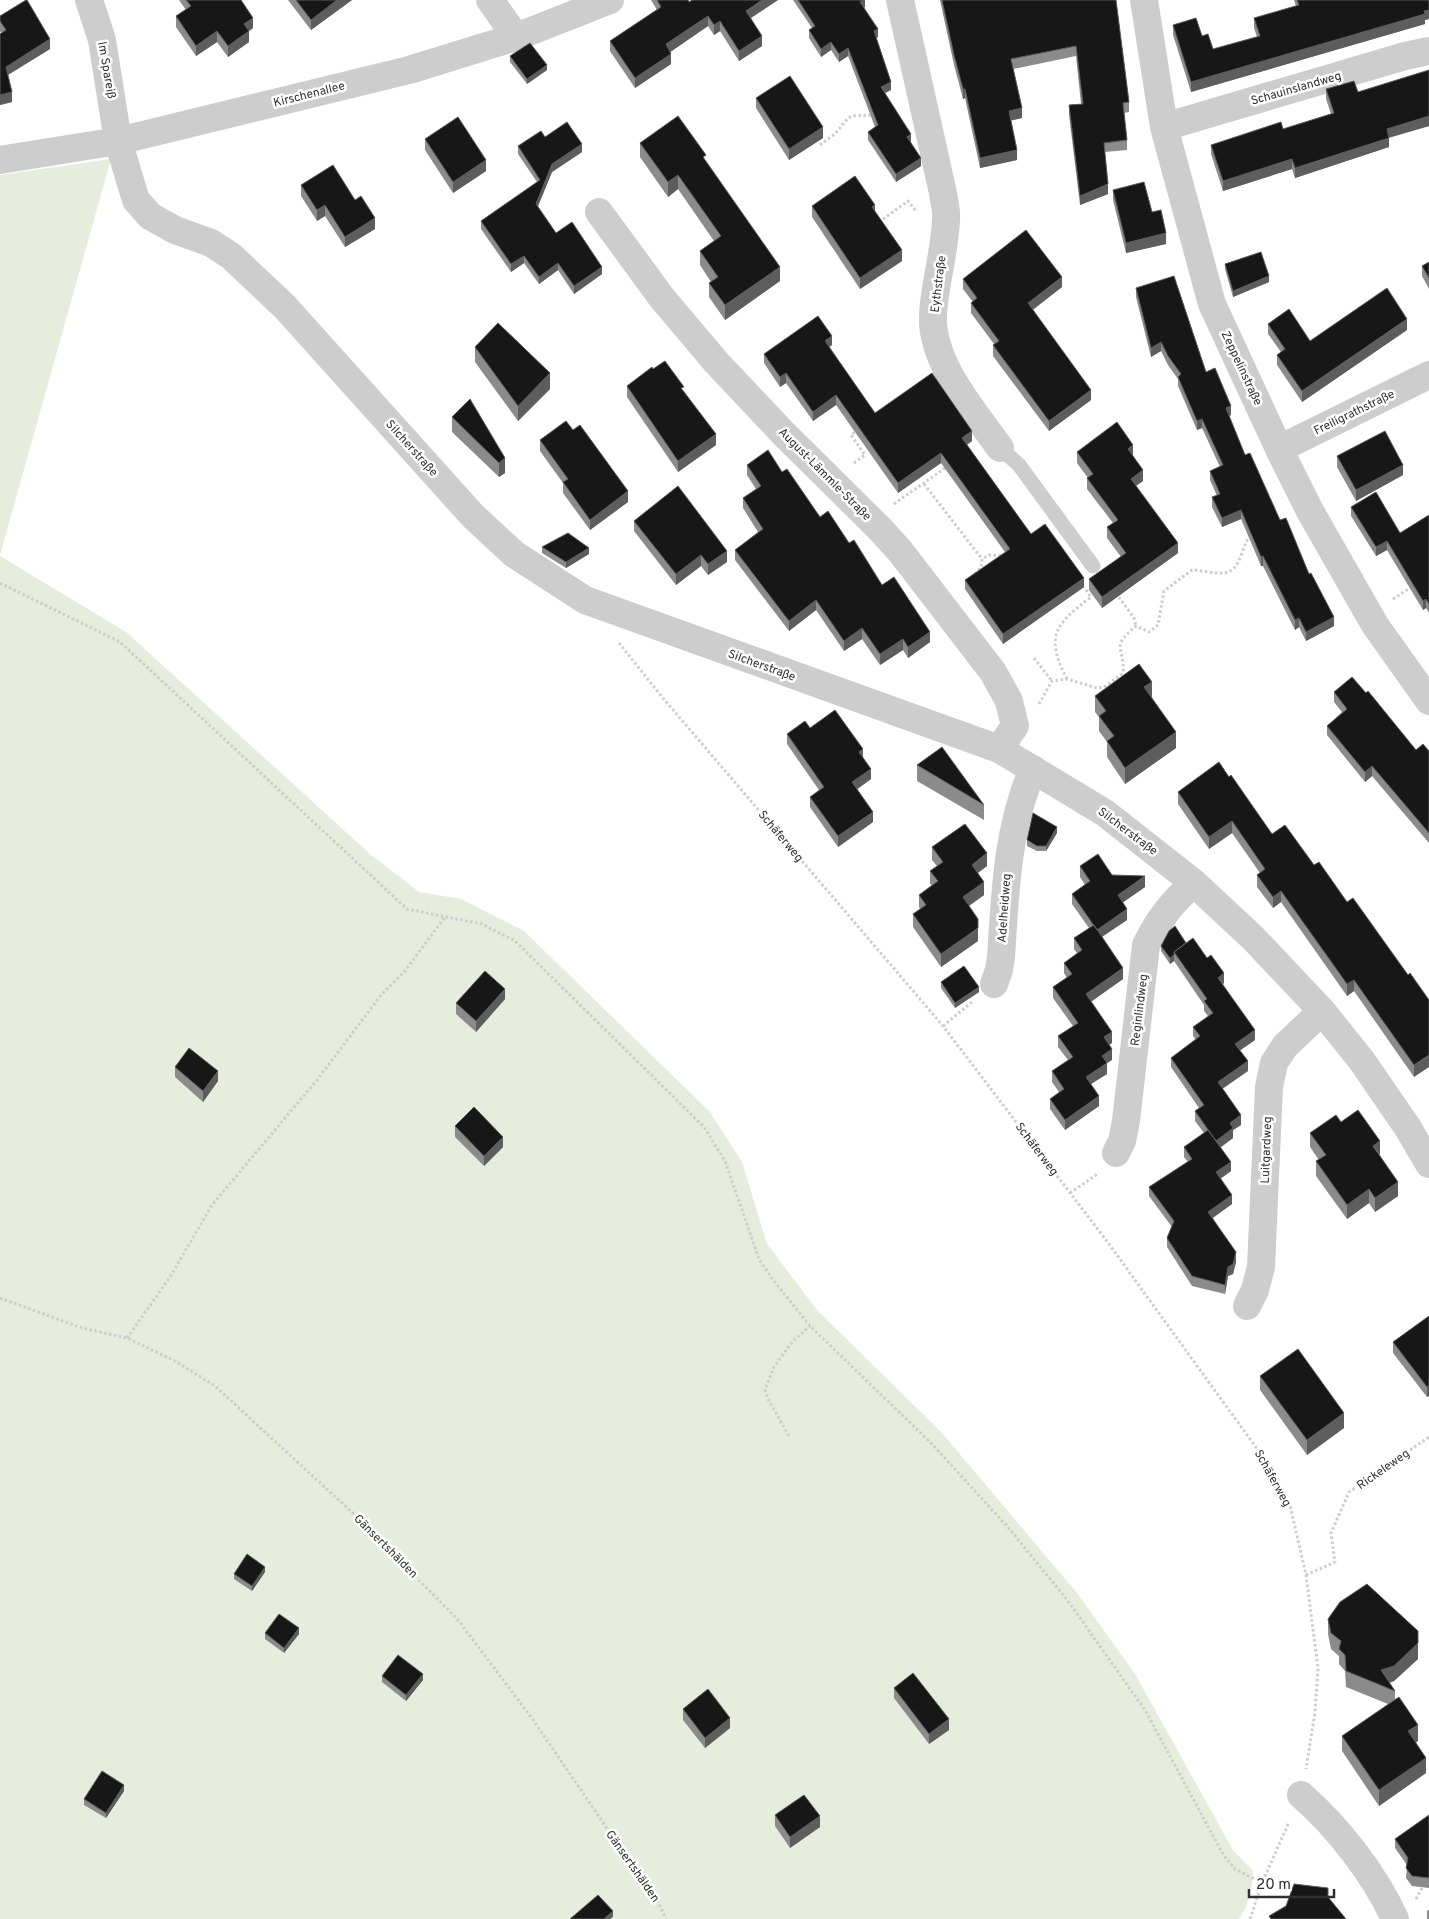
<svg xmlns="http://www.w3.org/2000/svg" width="1429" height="1919" font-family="Overpass,sans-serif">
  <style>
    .green { fill: #e6eddd }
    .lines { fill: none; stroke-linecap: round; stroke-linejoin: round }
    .path { stroke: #cdcdcd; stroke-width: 3; stroke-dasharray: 2.5 2.5; stroke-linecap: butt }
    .service { stroke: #cdcdcd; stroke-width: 15 }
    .minor { stroke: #cdcdcd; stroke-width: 28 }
    .wall { fill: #8b8b8b }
    .shaded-wall { fill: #5d5d5d }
    .building { fill: #171717; stroke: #5d5d5d }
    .labels { text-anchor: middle; stroke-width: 5; stroke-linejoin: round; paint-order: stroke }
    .street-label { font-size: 12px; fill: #303030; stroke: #fff }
  </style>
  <rect width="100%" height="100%" fill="#fff"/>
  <path class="green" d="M111 159 0 555V175Z
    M0 556 126 632 370 854 419 892 461 899 524 931 710 1112 742 1162 767 1244 817 1310 942 1433 1077 1593 1135 1674 1233 1850 1253 1871C1252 1888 1249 1905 1239 1919H0Z"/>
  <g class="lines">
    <path class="path" d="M820 145 835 134 848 118 853 116 873 115
      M879 222 908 201 916 211
      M854 463 865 455 851 435 857 430
      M924 484 982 559
      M894 504 948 466
      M975 574 981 568 982 559 989 555 1002 556
      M0 583 120 642 407 909 482 924 515 941 704 1127 725 1161 759 1259 773 1280 810 1326 931 1443 1007 1526 1068 1601 1145 1710 1224 1856 1235 1869 1262 1883
      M1116 593 1134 618 1136 626
      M1393 599 1413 586
      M619 643 662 697 943 1026 1109 1244 1260 1453 1290 1505 1306 1575 1318 1668 1315 1712 1306 1769
      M1034 658 1052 681
      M1067 679C1044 635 1056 624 1091 597L1084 587
      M1039 704 1052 681 1067 679 1097 688 1104 687 1123 673C1125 646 1109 649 1136 626L1149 632 1158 625 1164 591 1192 570C1201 570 1214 574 1223 573 1243 571 1240 545 1252 534
      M943 1026 972 1002
      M1070 1193 1099 1173
      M0 1298 82 1328 127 1338 175 1361 215 1386 356 1516 458 1620 531 1717 660 1906 666 1919
      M127 1338 170 1277 212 1205 317 1080 382 994 404 972 445 917
      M789 1436 768 1399 765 1390 774 1367 792 1342 810 1326
      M1306 1575 1335 1562 1331 1533 1349 1492 1429 1437
      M1416 1899 1422 1888
      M1250 1919 1262 1883 1289 1822"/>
    <path class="service" d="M1000 448 1019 465 1093 566"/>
    <path class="minor" d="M89 0 102 40 118 141 136 200 150 216 175 230 211 243 231 256 285 307 473 516 514 554 585 600 999 749 1105 813 1194 883 1253 938 1322 1011 1362 1061 1408 1128 1429 1164
      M490 0 516 37
      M900 0 943 193C944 201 947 211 946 219 945 251 935 282 933 314 930 362 974 411 1000 448
      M1144 0 1164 127 1212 304 1279 449 1310 511 1375 625 1429 701
      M1164 127 1405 56 1429 51
      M0 160 118 141 409 70 516 37 610 0
      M599 212 662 298 716 362 783 433 880 529 900 551 993 672 1009 701 1015 726 999 749
      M1279 449 1429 375
      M994 984 999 970 1001 958C1005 894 1007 829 1033 769
      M1116 1153 1122 1141 1126 1121 1146 945C1159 919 1172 902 1194 883
      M1247 1306 1255 1290 1261 1267 1269 1087 1274 1063 1285 1046 1322 1011
      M1301 1795C1338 1827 1375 1875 1395 1919"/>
  </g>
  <path class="wall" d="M179 0H241L253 28 249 31V42L228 57 217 42 196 56 176 27V16L186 10Z
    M288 0H352L311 30Z
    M651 0H688L689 2 778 0 751 18 762 46 739 61 720 31 714 35 708 26 670 52 671 64 635 88 610 51V41L657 10Z
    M793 0H865V7L864 8 878 37 876 38 891 90 885 93 911 142 921 166 896 182 868 140V132L875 127 848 56 839 62 831 50 821 57 809 38V30L812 28Z
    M940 0H1116L1129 102V112L1124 113 1127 140V150L1105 152 1108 194 1080 205 1069 115V105L1081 104 1076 56 1013 69 1022 118 1011 120 1017 160 980 168 965 98 963 99 954 65Z
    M1294 0H1429V19L1425 20V24L1191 92 1173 35V25L1202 36 1213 49 1257 37 1254 28V18L1296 6Z
    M0 16 50 49 8 75 12 102 0 105V34L1 33 0 31Z
    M510 56 547 70 527 84 510 62Z
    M1429 70V126L1389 138V147L1295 178 1292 169 1223 191 1211 154V145L1283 129 1331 114 1326 99V89L1358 92Z
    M756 98 823 138 789 160 756 108Z
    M545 137 582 152 552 172 538 206 556 233 602 274 574 294 558 270 539 284 524 263 511 272 481 229V221L537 182 518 154V146Z
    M425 139 486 171 453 193 425 150Z
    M640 143 706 162 780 281 725 320 709 297V283L711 282 700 265V251L714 241 678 189 668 197 640 157Z
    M301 185 355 200 375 229 345 247 325 216 317 221 301 196Z
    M1113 190 1152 212 1166 244 1126 253 1113 200Z
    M812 206 875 212 902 261 860 289 812 217Z
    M1429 262V289L1422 276V266Z
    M1225 264 1269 282 1233 297 1225 269Z
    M963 279 1062 287 1033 310 1091 400 1049 431 993 356V345L994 344 971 313V303L973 302 963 289Z
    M1136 288 1206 372 1231 415 1229 416 1245 455 1309 574 1334 626 1306 641 1299 627 1295 630 1263 566H1261L1241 519 1222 527 1212 507V497L1217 496 1210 480V471L1220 467 1202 428 1197 430 1178 386V379L1168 365 1161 351 1151 357 1136 297Z
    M1268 324 1310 341 1407 330 1302 402 1277 365V355L1281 352 1268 334Z
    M832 345 829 347 875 413 972 441 967 445 1031 534 1084 587 1003 644 965 589V580L1005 552 941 463 898 493 836 405 813 421 786 383 780 387 764 363V354Z
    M475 347 550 389 518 421 475 362Z
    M653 369 684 391 716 445 678 472 627 397V386Z
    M470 399 505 473 499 477 452 432V417Z
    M540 440 628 502 590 530 563 493V483L540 451Z
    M1077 452 1133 455 1143 481 1136 486 1178 553 1102 608 1089 590V579L1121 557 1107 538V527L1113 523 1087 489V478H1088L1077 463Z
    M1337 456 1403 475 1356 501 1337 467Z
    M747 465 782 472 820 517 849 543 882 585 930 642 908 658 903 650 880 665 862 639 844 651 816 610 789 631 735 560V550L758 532 743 508V498L756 489 747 475Z
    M1351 507 1400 533 1429 515V613L1426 608 1423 610 1387 550 1376 556 1351 516Z
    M634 521 727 562 708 575 701 566 676 585 634 531Z
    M542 547 589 554 566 568 542 553Z
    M1334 692 1416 750 1429 751V843L1372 776 1365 782 1327 735V726L1342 712 1334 702Z
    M1095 696 1152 697 1176 748 1125 784 1107 757V742L1099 731V717L1095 712Z
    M810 728 863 757 871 779 857 789 873 822 838 847 810 807V797L819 790 787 744V734Z
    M917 765 984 805V820L917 781Z
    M1229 777 1272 834 1314 865 1347 902 1408 975 1429 1000 1414 1077 1354 991 1347 996 1281 902 1273 908 1257 887V875L1260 873 1232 833 1209 849 1178 804V792Z
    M1057 833 1046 851H1037L1027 846V840Z
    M932 847 987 866 978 873 984 895 969 906 978 941 941 967 913 927V914L920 909 919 907V895L932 885 930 884V871L937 866 932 860Z
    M1080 866 1112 875 1145 887 1123 902 1127 920 1102 937 1123 979 1091 1002 1112 1043 1109 1045 1112 1060 1107 1063V1074L1091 1084 1099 1106 1065 1130 1050 1109V1099L1059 1092 1052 1082V1071L1068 1060 1058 1047V1036L1073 1026 1053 998V987L1067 978 1064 973V963L1077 953 1074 949V938L1089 928 1072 904V894L1085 885 1080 877Z
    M1186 943 1224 983 1223 984 1255 1040 1240 1050 1248 1071 1222 1088 1241 1125 1233 1130V1138L1220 1147 1231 1171 1221 1178 1232 1204 1213 1218 1236 1262 1233 1274 1228 1276 1225 1294 1192 1286 1167 1247V1238L1172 1227 1149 1196V1187L1188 1162 1184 1157V1147L1204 1133 1195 1121V1111L1199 1108 1171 1067V1058L1196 1040 1193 1036V1027L1208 1016 1204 1011V1005L1174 961 1170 964 1161 951V946Z
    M941 982 979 992 955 1008 941 988Z
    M505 999 476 1032 456 1014V1003Z
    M175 1067 218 1081 203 1102 175 1077Z
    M1341 1122 1380 1155 1398 1196 1375 1212 1369 1203 1347 1219 1316 1176V1161L1319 1160 1310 1147V1133Z
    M455 1126 503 1147 484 1166 455 1137Z
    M1429 1316V1396L1427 1397 1393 1353V1342Z
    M1260 1376 1344 1428 1307 1455 1260 1390Z
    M265 1572 252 1591 234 1579V1574Z
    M1328 1619 1418 1631V1659L1394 1681 1389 1683 1395 1691V1699L1418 1741 1416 1742 1426 1773 1379 1806 1342 1751V1736L1388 1704 1346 1687 1345 1671 1339 1664V1656L1331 1649 1328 1634Z
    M265 1633 299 1634 284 1653 265 1639Z
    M382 1676 423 1680 406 1701 382 1682Z
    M894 1688 949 1730 929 1744 894 1698Z
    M683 1709 730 1728 705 1748 683 1720Z
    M124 1791 106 1818 84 1805V1799Z
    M775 1815 820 1827 790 1848 775 1826Z
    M1429 1815V1888L1412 1886 1406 1878 1407 1865 1395 1848V1839Z
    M1429 1910V1919H1427V1911Z"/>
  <path class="shaded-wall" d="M337 0H352L311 30V20Z
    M762 0H778L746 21V11Z
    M863 0H865V7L860 10V2Z
    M1429 10V19L1425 20V24L1191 92V82Z
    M708 16V26L666 55V44Z
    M253 18V28L249 31V42L228 57V46L244 24Z
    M720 21V31L714 35V25Z
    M878 29V37L874 39V31Z
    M217 31V42L196 56V46Z
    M762 36V46L739 61V51Z
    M50 39V49L6 76V67Z
    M831 42V50L821 57V49Z
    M848 48V56L839 62V54Z
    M671 54V64L635 88V78Z
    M547 65V70L527 84V79Z
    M891 82V90L881 95V87Z
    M963 89H965V98L963 99Z
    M12 92V102L0 105V95Z
    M1022 108V118L1009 121V111Z
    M1429 116V126L1387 138V129Z
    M823 127V138L789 160V149Z
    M911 134V142L907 145V137Z
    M1389 138V147L1295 178V168Z
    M582 144V152L552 172 536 211V204L552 164Z
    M1017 150V160L980 168V158Z
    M921 158V166L896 182V174Z
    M1292 159V169L1223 191V181Z
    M486 160V171L453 193V182Z
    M678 175V189L668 197V182Z
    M1108 184V194L1080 205V196Z
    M325 205V216L317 221V210Z
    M875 205V215L872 207Z
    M375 218V229L345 247V237Z
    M1166 233V244L1126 253V243Z
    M902 250V261L860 289V278Z
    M524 256V263L511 272V264Z
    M558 263V270L539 284V277Z
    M602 267V274L574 294V286Z
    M780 267V281L725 320V305Z
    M1269 276V282L1233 297V291Z
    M1062 277V287L1028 313V303Z
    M1407 319V330L1302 402V391Z
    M832 336V345L825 350V341Z
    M1161 342V351L1151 357V348Z
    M550 373V389L518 421V406Z
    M786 373V383L780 387V377Z
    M1091 390V400L1049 431V421Z
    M836 395V405L813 421V412Z
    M1231 406V415L1226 417V408Z
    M1202 419V428L1197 430V421Z
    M972 431V441L962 448V438Z
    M716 434V445L678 472V461Z
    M1133 445V455L1128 459V449Z
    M941 453V463L898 493V483Z
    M505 458V473L499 477V463Z
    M1403 465V475L1356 501V490Z
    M1143 470V481L1131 489V479Z
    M628 491V502L590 530V520Z
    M1241 510V519L1222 527V518Z
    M1387 541V550L1376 556V547Z
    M1178 543V553L1102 608V597Z
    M589 548V554L566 568V562Z
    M727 551V562L708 575V564Z
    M701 555V566L676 585V574Z
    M1263 556V566H1261V557Z
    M1084 578V587L1003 644V634Z
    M1426 599V608L1423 610V601Z
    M816 600V610L789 631V621Z
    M1334 617V626L1306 641V632Z
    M1299 618V627L1295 630V620Z
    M862 628V639L844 651V641Z
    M930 632V642L908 658V647Z
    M903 639V650L880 665V654Z
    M1152 682V698L1144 687Z
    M1176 732V748L1125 784V768Z
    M863 749V759L859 752Z
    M1372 766V776L1365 782V772Z
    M871 769V779L852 793V782Z
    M873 812V822L838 847V836Z
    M1232 821V833L1209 849V837Z
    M1057 827V833L1046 851V846Z
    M987 853V866L972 877V865Z
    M1145 876V887L1118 906V895Z
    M984 882V895L963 910V897Z
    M1281 891V902L1273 908V897Z
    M1127 909V920L1097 940V930Z
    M978 928V941L941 967V954Z
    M1174 955V961L1170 964V958Z
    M1123 968V979L1086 1005V994Z
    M1224 973V983L1218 987V978Z
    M1354 980V991L1347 996V984Z
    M979 987V992L955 1008V1003Z
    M505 989V999L476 1032V1021Z
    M1255 1030V1040L1235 1054V1044Z
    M1112 1032V1043L1104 1048V1037Z
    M1112 1049V1060L1107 1063V1074L1086 1087V1077L1102 1056Z
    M1429 1055V1067L1414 1077V1065Z
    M1248 1061V1071L1218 1092V1082Z
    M218 1071V1081L203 1102V1091Z
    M1099 1096V1106L1065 1130V1120Z
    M1241 1115V1125L1233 1130V1138L1216 1151V1141L1230 1123Z
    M503 1137V1147L484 1166V1156Z
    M1380 1141V1155L1373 1146Z
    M1231 1162V1171L1216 1182V1172Z
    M1398 1182V1196L1375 1212V1198Z
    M1369 1189V1203L1347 1219V1205Z
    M1232 1195V1204L1208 1221V1212Z
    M1236 1252V1262L1233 1274 1228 1276 1225 1294V1285L1228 1267Z
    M1429 1385V1396L1427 1397V1387Z
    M1344 1413V1428L1307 1455V1440Z
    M265 1567V1572L252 1591V1586Z
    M299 1628V1634L284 1653V1648Z
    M1418 1643V1659L1394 1681 1381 1686V1670Z
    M423 1674V1680L406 1701V1695Z
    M730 1718V1728L705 1748V1738Z
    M949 1719V1730L929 1744V1734Z
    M1418 1725V1741L1408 1747V1731Z
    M1426 1758V1773L1379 1806V1790Z
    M124 1785V1791L106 1818V1813Z
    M820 1816V1827L790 1848V1837Z
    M613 1911V1917L610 1919H604Z"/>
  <path class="building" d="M26 0H27L50 39 6 67 12 92 0 95V34L6 30 0 21V16Z
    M186 0H241L253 18 244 24 249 31 228 46 217 31 196 46 176 16 191 6Z
    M296 0H337L311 20Z
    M657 0H688L689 2 692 0H762L746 11 762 36 739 51 720 21 714 25 708 16 666 44 671 54 635 78 610 41 661 7Z
    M798 0H863L860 2 878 29 874 31 891 82 881 87 911 134 907 137 921 158 896 174 868 132 878 125 848 48 839 54 831 42 821 49 809 30 815 26Z
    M942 0H1116L1129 102 1123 103 1127 140 1104 143 1108 184 1080 196 1069 105 1083 104 1076 46 1011 59 1022 108 1009 111 1017 150 980 158 965 89H963L954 55Z
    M1297 0H1429V10L1424 11 1425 14 1191 82 1173 25 1196 18 1202 36 1208 34 1213 49 1260 36 1254 18 1299 5Z
    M530 43 547 65 527 79 510 56Z
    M1429 70V116L1387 129 1389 138 1295 168 1292 159 1223 181 1211 145 1281 122 1283 129 1334 113 1326 89 1354 81 1358 92Z
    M790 76 823 127 789 149 756 98Z
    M678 116 706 155 703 157 780 267 725 305 709 283 718 277 700 251 721 236 678 175 668 182 640 143Z
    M458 117 486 160 453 182 425 139Z
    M567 122 582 144 552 164 536 204 556 233 572 222 602 267 574 286 558 263 539 277 524 256 511 264 481 221 540 180 518 146 541 131 545 137Z
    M333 165 355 200 361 196 375 218 345 237 325 205 317 210 301 185Z
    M855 176 875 205 872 207 902 250 860 278 812 206Z
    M1144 182 1152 212 1161 210 1166 233 1126 243 1113 190Z
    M1026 230 1062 277 1028 303 1091 390 1049 421 993 345 999 341 971 303 977 298 963 279Z
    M1261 252 1269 276 1233 291 1225 264Z
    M1429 262V278L1422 266Z
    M1174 276 1206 372 1215 368 1231 406 1226 408 1245 455 1250 453 1280 520 1286 518 1309 574 1311 573 1334 617 1306 632 1299 618 1295 620 1263 556 1261 557 1241 510 1222 518 1212 497 1220 494 1210 471 1223 465 1202 419 1197 421 1178 377 1181 374 1168 356 1161 342 1151 348 1136 288Z
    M1387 288 1407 319 1302 391 1277 355 1285 349 1268 324 1289 309 1310 341Z
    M818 316 832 336 825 341 875 413 932 373 972 431 962 438 1031 534 1045 524 1084 578 1003 634 965 580 1010 549 941 453 898 483 836 395 813 412 786 373 780 377 764 354Z
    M498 323 550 373 518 406 475 347Z
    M665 361 684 387 681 388 716 434 678 461 627 386 652 367 653 369Z
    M470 399 505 458 499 463 452 417Z
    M566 421 573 430 580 425 628 491 590 520 563 482 568 479 540 440Z
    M1117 422 1133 445 1128 449 1143 470 1131 479 1178 543 1102 597 1089 579 1126 553 1107 527 1118 520 1087 478 1093 474 1077 452Z
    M1385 431 1403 465 1356 490 1337 456Z
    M768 450 782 472 787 469 820 517 828 511 849 543 854 540 882 585 894 577 930 632 908 647 903 639 880 654 862 628 844 641 816 600 789 621 735 550 763 529 743 498 761 486 747 465Z
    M678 486 727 551 708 564 701 555 676 574 634 521Z
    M1376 492 1400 533 1429 515V604L1426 599 1423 601 1387 541 1376 547 1351 507Z
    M568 533 589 548 566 562 542 547Z
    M1139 664 1152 682 1144 687 1176 732 1125 768 1107 741 1114 736 1099 716 1106 711 1095 696Z
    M1352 677 1366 693 1368 691 1416 750 1423 744 1429 751V833L1372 766 1365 772 1327 726 1347 709 1334 692Z
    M835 710 863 749 859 752 871 769 852 782 873 812 838 836 810 797 824 787 787 734 805 721 810 728Z
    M942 747 984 805 917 765Z
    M1219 762 1229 777 1231 775 1272 834 1285 825 1314 865 1319 862 1347 902 1353 898 1408 975 1410 973 1429 1000V1055L1414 1065 1354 980 1347 984 1281 891 1273 897 1257 875 1265 869 1232 821 1209 837 1178 792Z
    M1033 813 1057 827 1046 846H1037L1027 840Z
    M965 824 987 853 972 865 984 882 963 897 978 919V928L941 954 913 914 926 905 919 895 938 881 930 871 943 862 932 847Z
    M1098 854 1112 875 1145 876 1118 895 1127 909 1097 930 1072 894 1090 881 1080 866Z
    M1094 925 1123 968 1086 994 1112 1032 1104 1037 1112 1049 1102 1056 1107 1063 1086 1077 1099 1096 1065 1120 1050 1099 1064 1089 1052 1071 1073 1057 1058 1036 1078 1023 1053 987 1072 974 1064 963 1082 950 1074 938Z
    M1175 926 1186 943 1174 952V955L1170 958 1161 946 1169 931Z
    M1193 938 1207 958 1211 955 1224 973 1218 978 1255 1030 1235 1044 1248 1061 1218 1082 1241 1115 1230 1123 1233 1128 1216 1141 1195 1111 1204 1105 1171 1058 1200 1036 1193 1027 1213 1013 1204 1001 1207 999 1174 952Z
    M964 966 979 987 955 1003 941 982Z
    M485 971 505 989 476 1021 456 1003Z
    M189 1048 218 1071 203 1091 175 1067Z
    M474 1107 503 1137 484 1156 455 1126Z
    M1358 1110 1380 1141 1373 1146 1398 1182 1375 1198 1369 1189 1347 1205 1316 1161 1326 1155 1310 1133 1336 1115 1341 1122Z
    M1208 1130 1231 1162 1216 1172 1232 1195 1208 1212 1236 1252 1233 1264 1228 1267 1225 1285 1192 1276 1167 1238 1174 1221 1149 1187 1192 1159 1184 1147Z
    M1429 1316V1385L1427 1387 1393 1342Z
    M1298 1349 1344 1413 1307 1440 1260 1376Z
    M247 1554 265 1567 252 1586 234 1574Z
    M1367 1584 1418 1631V1643L1394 1666 1381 1670 1395 1691 1346 1671 1345 1655 1339 1649 1341 1641 1331 1633 1328 1619 1340 1602Z
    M279 1614 299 1628 284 1648 265 1633Z
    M398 1655 423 1674 406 1695 382 1676Z
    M913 1673 949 1719 929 1734 894 1688Z
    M708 1689 730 1718 705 1738 683 1709Z
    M1399 1697 1418 1725 1408 1731 1426 1758 1379 1790 1342 1736Z
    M102 1771 124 1785 106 1813 84 1799Z
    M804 1795 820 1816 790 1837 775 1815Z
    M1429 1815V1878L1412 1876 1406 1868 1408 1858 1395 1839Z
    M1294 1884 1328 1888V1897L1346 1919H1271L1269 1916 1286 1906Z
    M598 1895 613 1911 604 1919H570Z"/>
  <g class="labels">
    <g class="street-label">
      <text transform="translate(107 70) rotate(80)" y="4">Im Spareiß</text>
      <text transform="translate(1296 88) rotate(-16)" y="4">Schauinslandweg</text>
      <text transform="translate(309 94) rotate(-14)" y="4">Kirschenallee</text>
      <text transform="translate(938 284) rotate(-83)" y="4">Eythstraße</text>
      <text transform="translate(1242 368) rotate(65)" y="4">Zeppelinstraße</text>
      <text transform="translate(1354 412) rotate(-26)" y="4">Freiligrathstraße</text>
      <text transform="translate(412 448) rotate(48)" y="4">Silcherstraße</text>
      <text transform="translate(825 474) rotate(45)" y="4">August-Lämmle-Straße</text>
      <text transform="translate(762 665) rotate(20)" y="4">Silcherstraße</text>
      <text transform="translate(1128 831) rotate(37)" y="4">Silcherstraße</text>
      <text transform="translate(781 836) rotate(50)" y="4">Schäferweg</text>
      <text transform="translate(1004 908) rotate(-86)" y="4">Adelheidweg</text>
      <text transform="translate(1139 1010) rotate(-83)" y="4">Reginlindweg</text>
      <text transform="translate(1037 1149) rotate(53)" y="4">Schäferweg</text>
      <text transform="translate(1266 1150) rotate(-88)" y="4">Luitgardweg</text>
      <text transform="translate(1383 1469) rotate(-35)" y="4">Rickeleweg</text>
      <text transform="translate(1273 1478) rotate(61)" y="4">Schäferweg</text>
      <text transform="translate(386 1546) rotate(45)" y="4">Gänsertshälden</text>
      <text transform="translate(633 1866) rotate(55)" y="4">Gänsertshälden</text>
    </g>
  </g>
  <path d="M1249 1889v8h85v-8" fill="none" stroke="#303030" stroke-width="2.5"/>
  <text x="1256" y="1889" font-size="15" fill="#303030" stroke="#ffffff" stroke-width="4" paint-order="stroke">20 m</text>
</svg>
